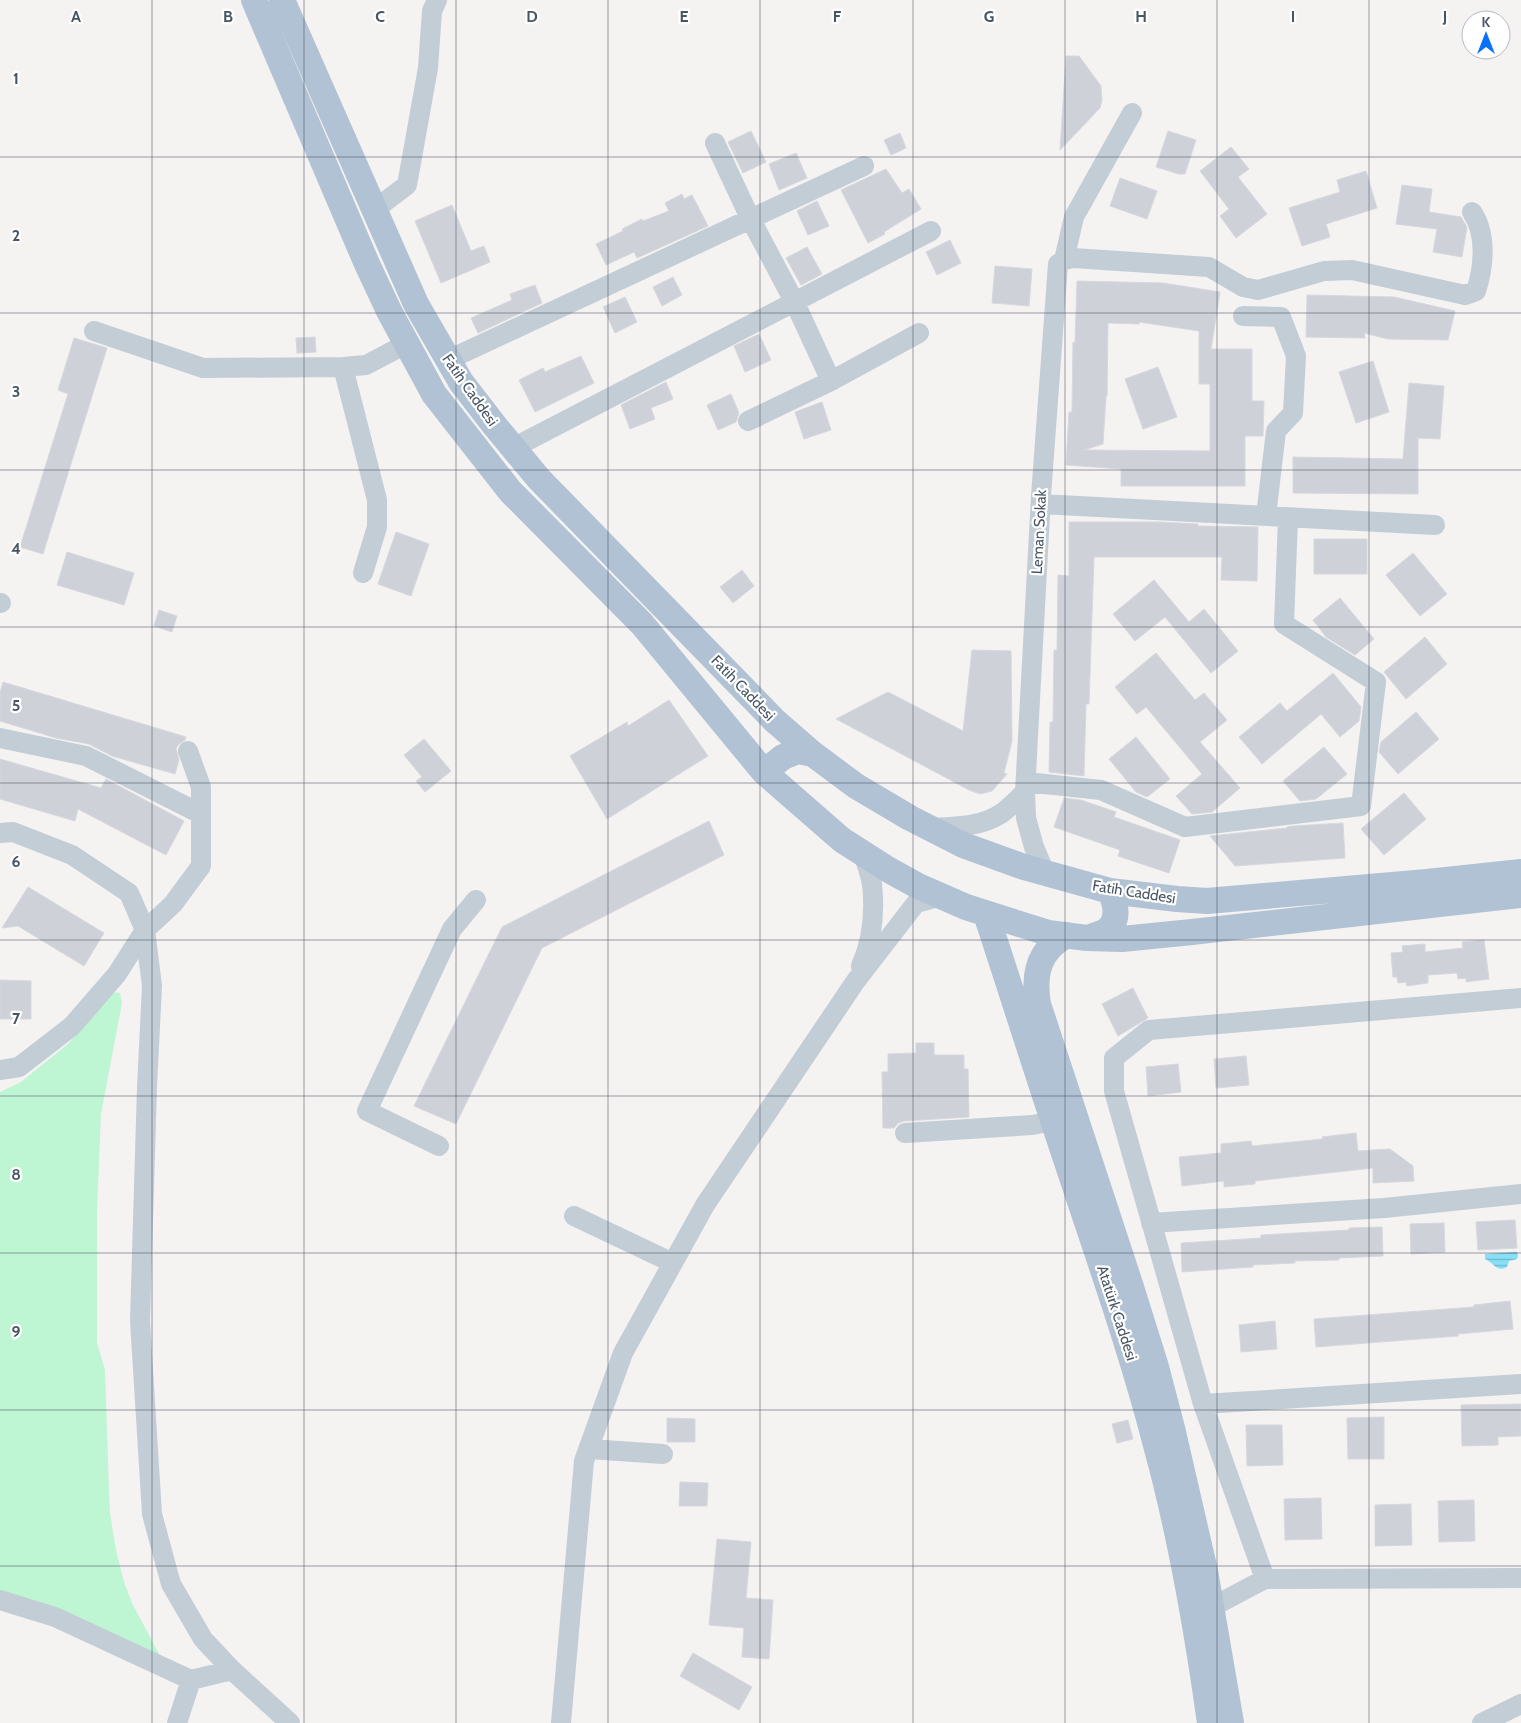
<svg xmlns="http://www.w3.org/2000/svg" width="1521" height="1723" font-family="Cabin,sans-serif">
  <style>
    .green { fill: #bef5d3 }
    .water { fill: url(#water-rules) }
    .building { fill: #ced1d8; stroke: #d6d8de; fill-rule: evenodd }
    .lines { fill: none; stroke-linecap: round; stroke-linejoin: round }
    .minor { stroke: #c2cdd5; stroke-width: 20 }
    .major { stroke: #b0c2d3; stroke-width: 26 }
    .grid { fill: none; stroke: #485663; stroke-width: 1; stroke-opacity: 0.55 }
    .labels { text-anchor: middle; stroke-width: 4.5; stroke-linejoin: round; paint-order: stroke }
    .street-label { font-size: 15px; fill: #485663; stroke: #fff }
    .grid-label { font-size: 16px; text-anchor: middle; font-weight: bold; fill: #485663; stroke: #fff; stroke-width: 4.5; stroke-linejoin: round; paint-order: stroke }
  </style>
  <defs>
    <pattern id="water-rules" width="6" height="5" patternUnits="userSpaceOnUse" patternTransform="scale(1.25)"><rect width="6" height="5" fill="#87e0f7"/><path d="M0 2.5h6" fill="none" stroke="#70b8cc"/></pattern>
  </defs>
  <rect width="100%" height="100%" fill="#f5f2f2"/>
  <path class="green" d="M113 992 120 993 122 1003 101 1114 97 1209V1343L105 1370 109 1490 110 1513 116 1550 124 1582 132 1603 160 1656 0 1597V1092L21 1082 68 1044Z"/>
  <path class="water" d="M1515 1252H1517L1518 1256 1517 1259 1509 1261 1507 1267C1497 1273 1494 1263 1485 1259V1254Z"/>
  <path class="building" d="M1066 56H1079L1101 86 1102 100 1100 108 1060 150Z
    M751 131 766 162 743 173 728 142Z
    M1168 131 1196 140 1185 174H1179L1156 167Z
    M900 133 906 148 891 155 884 140Z
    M1231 147 1249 169 1238 177 1267 214 1236 238 1220 216 1229 209 1200 171Z
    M796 153 807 178 779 190 769 164Z
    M886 169 902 193 909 189 921 209 884 232 885 234 868 243 841 190Z
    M1366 171 1377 208 1326 224 1330 237 1302 246 1289 208 1340 192 1337 180Z
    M1120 178 1157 191 1147 219 1110 206Z
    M1402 185 1432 189 1429 212 1461 217 1467 227 1462 257 1433 252 1437 229 1396 224Z
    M682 194 684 199 692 195 708 226 637 258 634 252 606 265 596 244 623 231 622 229 642 219 643 221 669 211 665 203Z
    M817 201 829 226 808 235 797 211Z
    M452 205 471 251 484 246 490 262 441 283 415 221Z
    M950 240 961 263 937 275 926 252Z
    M807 247 822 274 801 285 786 258Z
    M995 266 1032 269 1029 306 992 303Z
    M673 277 682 295 662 306 653 287Z
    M1077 281 1163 283 1220 292 1211 349H1252V401H1264L1263 436H1245V486H1121V469L1066 465 1069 412H1072L1073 342 1075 343ZM1139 322 1199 331V384H1210V451L1084 450 1103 444 1106 396H1107L1108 323 1139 324Z
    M535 285 542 303 478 333 471 318 512 300 510 294Z
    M1307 295 1394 297 1455 311 1448 340 1388 339 1364 333 1365 338 1306 337Z
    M625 297 637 322 615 333 603 307Z
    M759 334 771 360 745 372 734 346Z
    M315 337 316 352 297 353 296 338Z
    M74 338 107 348 43 554 20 547 68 394 58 390Z
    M581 356 594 383 535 412 519 380 543 368 545 372Z
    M1373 361 1389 412 1356 423 1339 372Z
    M1158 367 1177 417 1143 429 1125 379Z
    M666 382 673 399 651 408 655 419 630 429 621 405Z
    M1409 383 1444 386 1440 439 1418 438V494L1293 493V457L1403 459Z
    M731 394 739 413 736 422 718 430 707 405Z
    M822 402 831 430 804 439 795 412Z
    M1069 522H1160L1198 524V526L1258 527 1257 581 1221 580 1222 557H1094L1089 704H1086L1084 776 1049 772 1050 722H1053L1054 650H1057L1058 575 1069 576Z
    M396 532 429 544 411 596 378 584Z
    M1314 539H1367V574H1314Z
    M67 552 134 573 124 605 57 585Z
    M1413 553 1447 594 1420 616 1386 575Z
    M742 570 754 586 733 603 720 587Z
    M1154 580 1189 622 1204 609 1238 651 1211 673 1165 617 1135 641 1113 614Z
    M1340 598 1374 639 1355 655 1326 637 1313 620Z
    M159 610 177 616 172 632 154 626Z
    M1425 637 1447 664 1406 699 1384 672Z
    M972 650 1011 651 1012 741 1004 773 1007 774 992 791 980 794 969 790 836 719 888 692 963 731Z
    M1156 653 1195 700 1204 693 1227 720 1200 742 1240 788 1212 812 1192 814 1176 796 1202 774 1146 707 1137 714 1115 687Z
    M1333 673 1361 707 1359 721 1340 737 1321 714 1262 764 1239 737 1280 703 1287 711Z
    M3 682 186 737 185 740 179 744 176 748 179 760 175 774 112 756 89 744 56 738 0 721V693Z
    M669 700 708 756 607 819 570 756 627 722 628 726Z
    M1416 712 1439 739 1398 774 1379 752 1381 742Z
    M1136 737 1170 779 1147 797 1136 792 1109 759Z
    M424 739 451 771 425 792 416 781 422 777 404 755Z
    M1324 747 1347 774 1316 799 1300 801 1283 781Z
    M0 759 101 788 106 779 184 821 166 855 78 809 75 821 0 799Z
    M1404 793 1426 819 1384 855 1361 829Z
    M1064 798 1081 800 1116 812 1114 817 1180 840 1169 873 1118 856 1120 850 1054 827Z
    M709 821 724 855 542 948 456 1124 414 1106 502 927Z
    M1343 823 1345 858 1235 866 1210 836 1287 828V827L1293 826Z
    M28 887 104 933 84 966 18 926 2 928Z
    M1484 940 1489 979 1466 982V978L1458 979 1457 973 1428 975V983L1407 986 1406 982 1398 983 1397 977H1393L1391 953 1403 952 1402 946 1425 944V952L1463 948 1462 942Z
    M0 980 31 981V1019H0Z
    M1133 988 1148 1018 1118 1036 1102 1004Z
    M916 1043H934V1055H964V1069H968L969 1117 904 1121 898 1123 894 1128H883L882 1072H888V1054L916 1053Z
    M1246 1056 1249 1085 1216 1088 1214 1059Z
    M1178 1064 1181 1092 1148 1096 1146 1067Z
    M1356 1133 1358 1151 1390 1149 1413 1166 1414 1181 1373 1183V1168L1255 1181V1184L1224 1187V1181L1182 1186 1179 1157 1221 1153V1144L1251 1141 1252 1146 1323 1139 1322 1137Z
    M1515 1220 1517 1248 1478 1250 1476 1222Z
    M1444 1223 1445 1252 1411 1254 1410 1224Z
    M1382 1227 1383 1256 1339 1258V1260L1295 1261V1263L1253 1265V1267L1182 1272 1181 1243 1261 1238V1235L1349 1230V1228Z
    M1510 1301 1513 1329 1458 1334V1336L1316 1347 1314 1319 1474 1307V1305Z
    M1275 1321 1277 1349 1241 1352 1239 1325Z
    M1521 1404V1436L1498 1437V1445L1462 1446 1461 1405Z
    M1384 1417V1459H1348L1347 1418Z
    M667 1418 695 1419V1442H667Z
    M1128 1420 1133 1439 1117 1443 1112 1424Z
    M1246 1425H1282L1283 1465 1247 1466Z
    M680 1482 708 1483 707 1506H679Z
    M1321 1498 1322 1539 1285 1540 1284 1499Z
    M1474 1500 1475 1541 1439 1542 1438 1501Z
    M1411 1504 1412 1545 1375 1546V1505Z
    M717 1539 751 1542 746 1598 773 1600 769 1659 742 1657 744 1628 709 1625Z
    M693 1653 752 1687 739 1710 680 1676Z"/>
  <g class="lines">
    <path class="minor" d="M715 143 750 218 795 303 831 381
      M374 210 407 185 428 68 432 11 437 0
      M1064 260 1074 217 1132 113
      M1243 316 1281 317 1296 356 1293 413 1276 431 1266 516
      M94 331 203 368 343 367 366 365 408 343
      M448 360 864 166
      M343 367 377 500V527L363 573
      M748 421 831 381 919 333
      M513 448 931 231
      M1041 504 1435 525
      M0 603H1
      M0 738 86 756 201 814
      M1026 782 1101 790 1185 827 1361 806 1376 682 1284 624 1288 518
      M930 828C954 827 982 827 1002 813 1010 807 1018 799 1025 792
      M0 833 13 832 72 855 129 893 145 930 152 986 147 1087 140 1321 152 1514 171 1584 203 1639 232 1670 290 1723
      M1045 873 1034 847 1026 818 1025 792 1041 496 1058 264 1064 260 1073 258 1209 267 1243 287 1258 290 1324 271 1352 270 1465 295 1476 291C1484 267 1487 234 1472 212
      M861 966C872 941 875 911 872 884 870 873 866 863 863 853
      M0 1070 19 1067 72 1026 117 974 145 930 173 904 201 866V787L188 751
      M905 1133 1032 1125 1053 1121
      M439 1146 367 1111 452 929 476 900
      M574 1216 673 1263
      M1151 1223 1384 1208 1521 1194
      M1203 1404 1521 1384
      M589 1449 663 1454
      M1265 1579 1203 1404 1114 1091V1058L1149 1030 1521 998
      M0 1600 55 1617 191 1680 232 1670
      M1197 1608 1212 1607 1265 1579 1521 1578
      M177 1723 191 1680
      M561 1723 584 1461 623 1353 705 1205 855 982 916 903 942 896
      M1482 1723 1521 1704"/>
    <path class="major" d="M254 0 367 264 389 311 434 394 510 491 642 624 764 772 842 840 889 870 918 886 966 907 1048 933 1087 938 1122 939 1192 932 1521 895
      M282 0 416 304 461 382 495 426 539 479 775 721 813 754 856 786 910 818 963 845 1024 867 1110 891 1177 899 1207 901 1427 882 1521 872
      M764 772 783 757 798 751 813 754
      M986 914C1014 999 1041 1085 1070 1171 1100 1262 1132 1352 1156 1445 1181 1536 1197 1629 1210 1723
      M1067 935C1039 949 1033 974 1038 1004L1131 1287 1156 1367 1172 1428 1205 1571 1231 1723
      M1087 938C1092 936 1101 934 1106 931 1120 921 1116 904 1110 891"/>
  </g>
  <path class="grid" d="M152 0V1723M304 0V1723M456 0V1723M608 0V1723M760 0V1723M913 0V1723M1065 0V1723M1217 0V1723M1369 0V1723M0 157H1521M0 313H1521M0 470H1521M0 627H1521M0 783H1521M0 940H1521M0 1096H1521M0 1253H1521M0 1410H1521M0 1566H1521"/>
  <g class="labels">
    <g class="street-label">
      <text transform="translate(470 390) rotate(55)" y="5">Fatih Caddesi</text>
      <text transform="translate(1039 532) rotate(-87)" y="5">Leman Sokak</text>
      <text transform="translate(743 688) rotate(46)" y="5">Fatih Caddesi</text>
      <text transform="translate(1134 892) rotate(9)" y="5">Fatih Caddesi</text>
      <text transform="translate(1117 1313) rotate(72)" y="5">Atatürk Caddesi</text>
    </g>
  </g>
  <g class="grid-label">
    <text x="76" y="22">A</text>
    <text x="228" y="22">B</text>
    <text x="380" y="22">C</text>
    <text x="532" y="22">D</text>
    <text x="684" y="22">E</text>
    <text x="837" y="22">F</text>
    <text x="989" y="22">G</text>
    <text x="1141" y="22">H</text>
    <text x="1293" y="22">I</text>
    <text x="1445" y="22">J</text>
    <text x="16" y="84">1</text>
    <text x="16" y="241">2</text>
    <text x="16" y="397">3</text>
    <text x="16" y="554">4</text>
    <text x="16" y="711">5</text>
    <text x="16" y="867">6</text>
    <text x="16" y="1024">7</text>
    <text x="16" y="1180">8</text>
    <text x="16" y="1337">9</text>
  </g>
  <g transform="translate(1486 35)"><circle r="24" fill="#ffffff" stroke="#b6bbc1"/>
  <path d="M0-4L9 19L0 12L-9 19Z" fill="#0672fb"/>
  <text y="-8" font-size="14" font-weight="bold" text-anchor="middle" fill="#485663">K</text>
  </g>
</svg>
